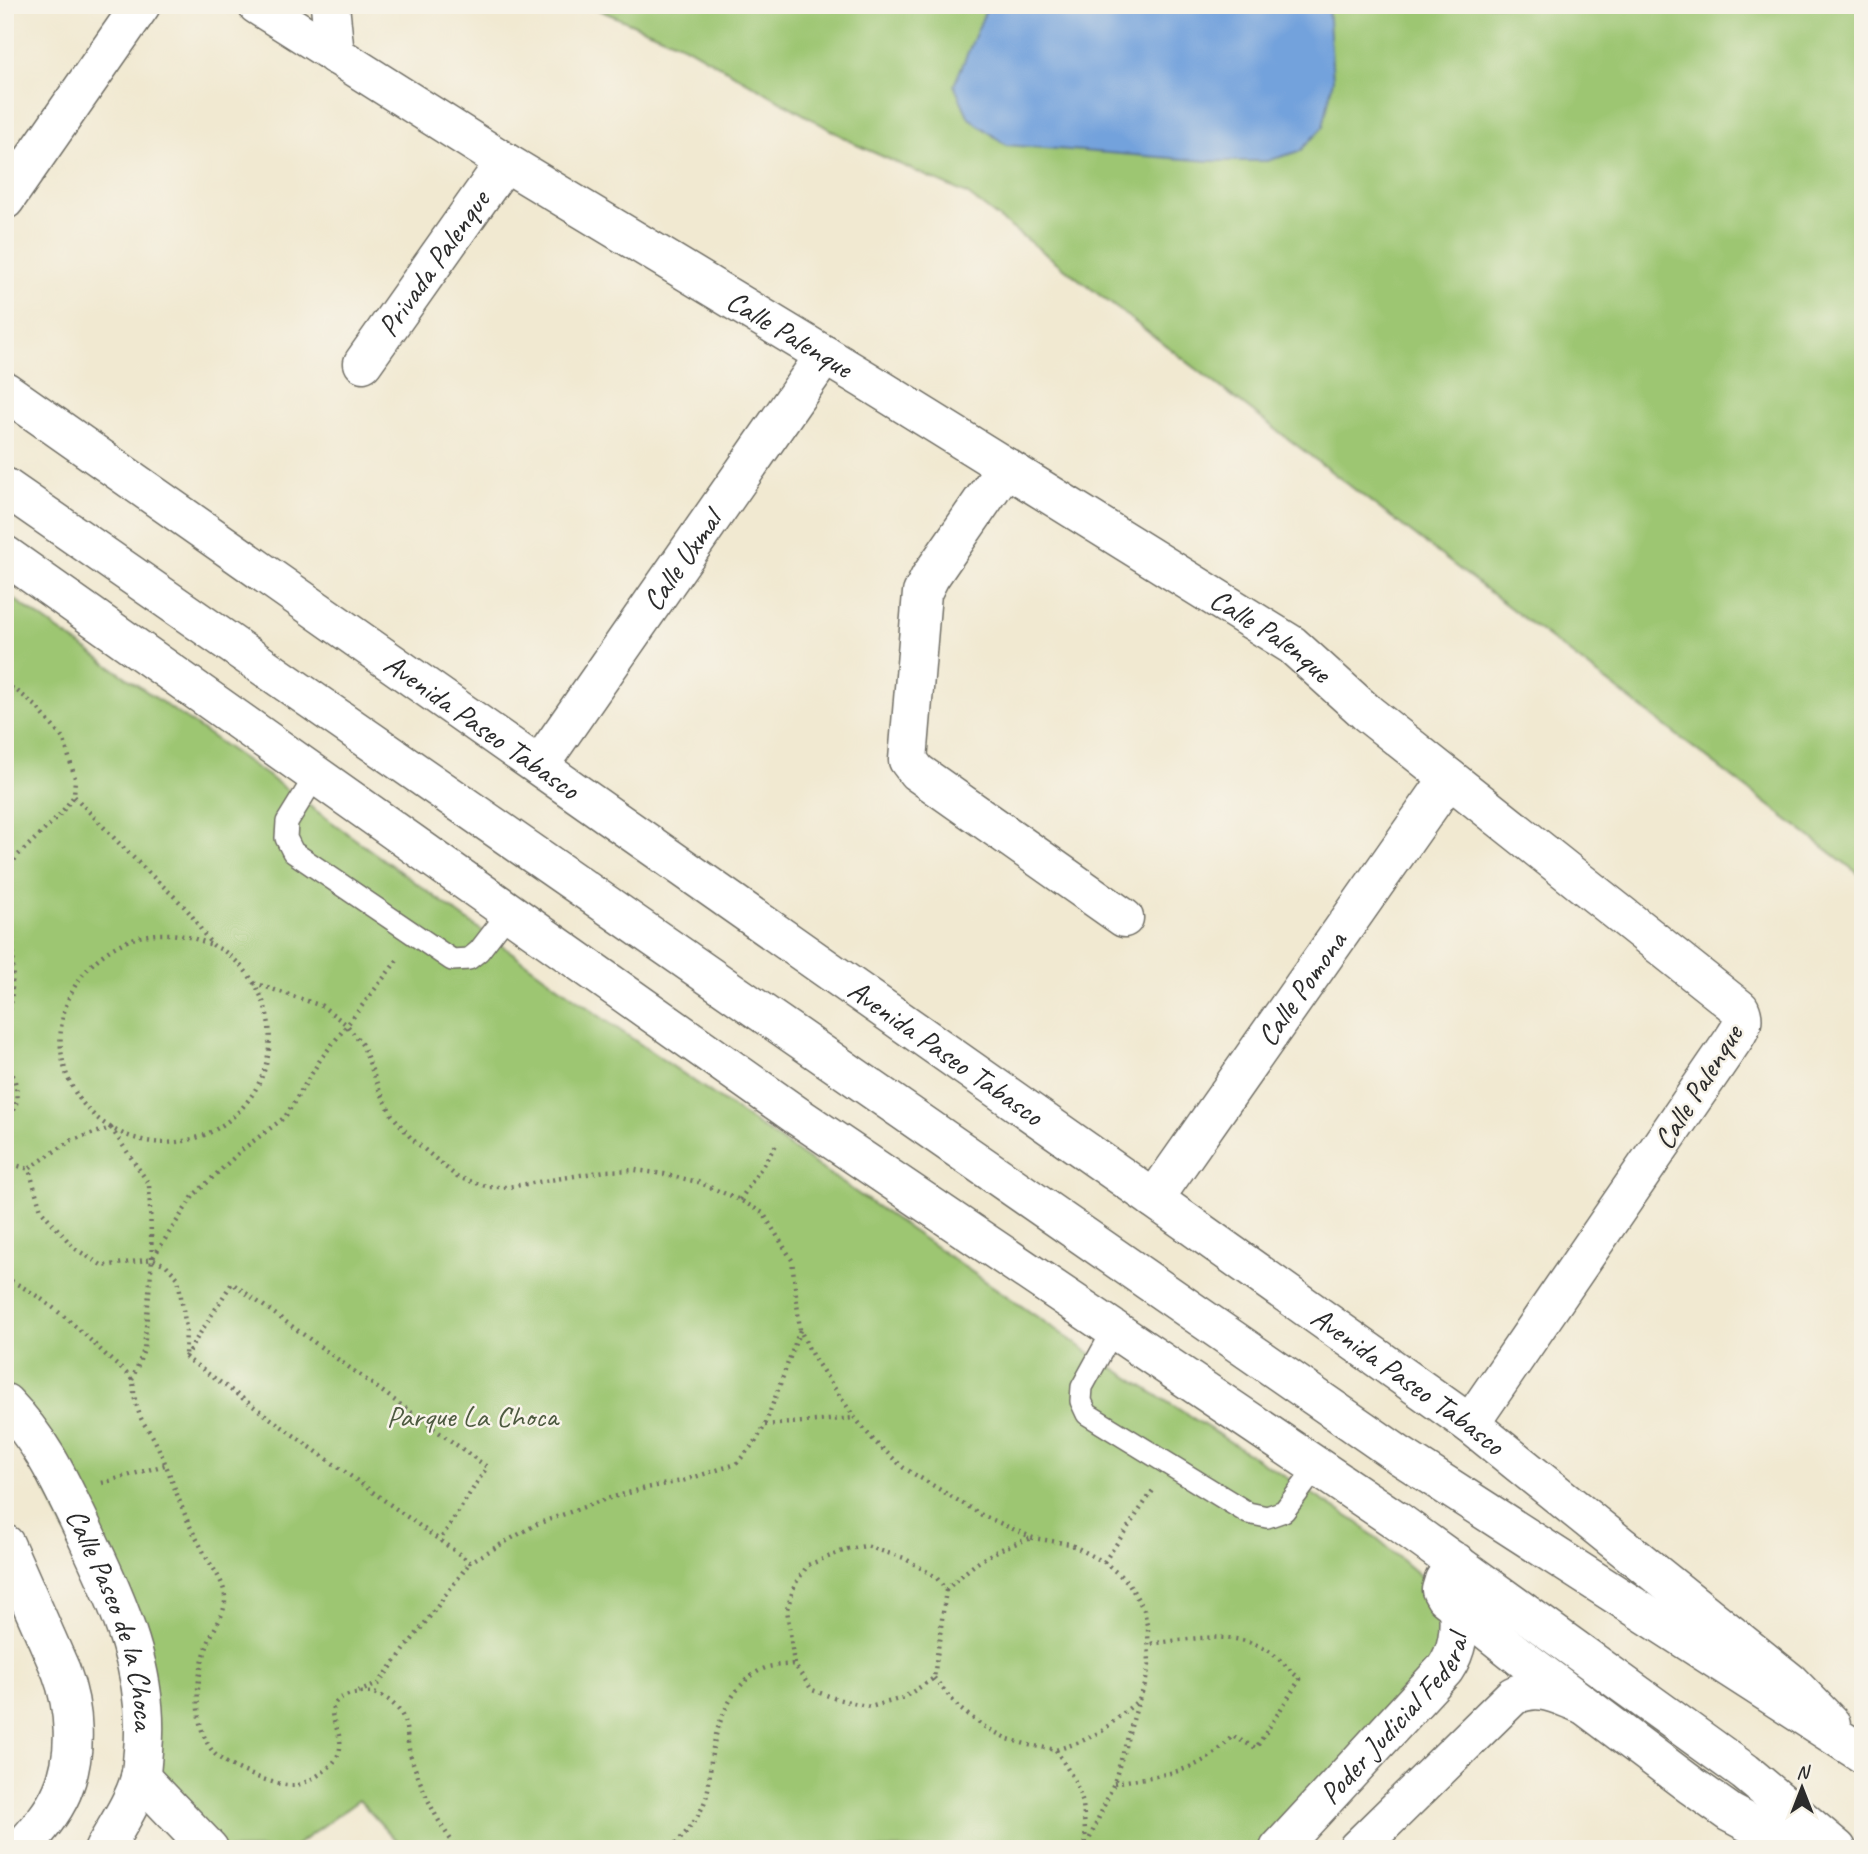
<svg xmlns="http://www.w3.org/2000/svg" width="1868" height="1854" font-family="Caveat,sans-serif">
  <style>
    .green { fill: #9dc672; stroke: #64784e; stroke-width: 2 }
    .water { fill: #73a2dc; stroke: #4f6684; stroke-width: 2 }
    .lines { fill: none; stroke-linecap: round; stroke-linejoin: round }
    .service-casing { stroke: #706e65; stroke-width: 24 }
    .minor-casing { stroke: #706e65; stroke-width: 41 }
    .tertiary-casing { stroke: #706e65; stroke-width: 41 }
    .secondary-casing { stroke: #706e65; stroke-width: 41 }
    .primary-casing { stroke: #706e65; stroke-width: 41 }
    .path { stroke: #706e65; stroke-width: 4.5; stroke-dasharray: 2 5; stroke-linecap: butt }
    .service { stroke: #fff; stroke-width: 21 }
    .minor { stroke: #fff; stroke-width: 38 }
    .tertiary { stroke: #fff; stroke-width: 38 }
    .secondary { stroke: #fff; stroke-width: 38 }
    .primary { stroke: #fff; stroke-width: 38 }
    .labels { text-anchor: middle; stroke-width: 5; stroke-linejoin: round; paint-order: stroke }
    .street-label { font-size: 30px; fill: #2b2b2b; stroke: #f7f3e8 }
    .park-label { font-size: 30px; fill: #4d5a40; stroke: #f7f3e8 }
  </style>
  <rect width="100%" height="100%" fill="#f7f3e8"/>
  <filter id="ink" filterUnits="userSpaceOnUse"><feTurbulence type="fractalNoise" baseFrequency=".0143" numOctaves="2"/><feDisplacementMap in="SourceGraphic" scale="14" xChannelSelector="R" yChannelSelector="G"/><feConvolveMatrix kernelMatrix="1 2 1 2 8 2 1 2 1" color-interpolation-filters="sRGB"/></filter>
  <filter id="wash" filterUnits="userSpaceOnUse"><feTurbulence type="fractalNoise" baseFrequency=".00686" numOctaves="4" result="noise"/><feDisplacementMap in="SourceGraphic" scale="28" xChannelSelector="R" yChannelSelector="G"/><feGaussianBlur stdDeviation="1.57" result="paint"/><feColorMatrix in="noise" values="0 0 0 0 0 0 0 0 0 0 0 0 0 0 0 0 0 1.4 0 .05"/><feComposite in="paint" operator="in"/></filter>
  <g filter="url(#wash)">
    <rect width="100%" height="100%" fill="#f1e9d1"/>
    <path class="green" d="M587 5H1863V877L967 194 857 145 685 46Z
      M5 593 275 781 605 1020 1084 1349 1358 1523 1458 1608 1457 1645 1279 1849H404L359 1800 291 1849H209L140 1777 143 1695 5 1403Z"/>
    <path class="water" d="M988 5H1328L1333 80 1323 127 1300 151 1267 161H1209L1006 145 969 118 954 85Z"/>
  </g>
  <g filter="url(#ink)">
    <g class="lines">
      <defs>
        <path id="service" d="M316 775 287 822 286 838 293 852 452 960 469 959 479 951 509 912
          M1114 1329 1082 1387 1081 1401 1087 1414 1248 1513 1267 1517 1284 1511 1317 1467"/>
        <g id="minor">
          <path id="s1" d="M257 5 505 162 864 379 1292 645 1366 712 1740 1009C1746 1022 1740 1029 1733 1040L1470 1424"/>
          <path d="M330 5 335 55"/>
          <path d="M5 200 141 5"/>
          <path id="s2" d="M363 363 505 162"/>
          <path d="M1006 467 930 577 922 593 908 760 917 772 1124 918"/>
          <path id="s3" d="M539 766 825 355"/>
          <path id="s4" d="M1154 1199 1449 778"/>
          <path d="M140 1777 209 1849"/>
          <path id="s5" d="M1279 1849 1445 1669C1458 1650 1460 1630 1458 1608"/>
          <path d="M1357 1849 1513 1696C1539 1683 1557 1695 1582 1704"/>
        </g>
        <g id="tertiary">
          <path id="s6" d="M5 391 1154 1199 1470 1424 1790 1682 1831 1724"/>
          <path id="s7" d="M5 1403C43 1442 60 1481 83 1529 116 1600 151 1670 143 1751 142 1760 142 1770 140 1778 133 1803 117 1826 104 1849"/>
          <path d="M5 1544 61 1671C75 1708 78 1755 62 1792 53 1813 36 1832 21 1849"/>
        </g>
        <path id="secondary" d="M1456 1562 1444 1580 1441 1590 1445 1597 1519 1656 1692 1786 1730 1813 1798 1849"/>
        <path id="primary" d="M5 487 1399 1455 1863 1754
          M5 555 796 1115 1396 1520 1745 1772 1837 1849"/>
      </defs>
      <use href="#service" class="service-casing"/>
      <use href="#minor" class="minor-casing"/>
      <use href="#tertiary" class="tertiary-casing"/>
      <use href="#secondary" class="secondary-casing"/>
      <use href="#primary" class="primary-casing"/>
      <path class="path" d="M5 685 16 690 36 706 64 740 75 778 74 796C97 820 120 845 144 868 159 883 176 897 189 912 197 922 202 933 211 943 214 947 219 948 224 951 232 957 240 964 247 973 287 1024 272 1094 218 1128 195 1142 167 1146 142 1140 52 1119 31 1005 107 952 124 940 145 933 166 934 182 934 197 939 212 945
        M5 879 16 857 58 817 74 796
        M5 926 14 949 11 1006 5 1026
        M254 983 322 1006 347 1025 363 1046 379 1089 392 1115 411 1138 457 1177 489 1187H508L605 1171 635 1170 664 1174 698 1182 740 1200 763 1213 792 1260 800 1330 813 1357 855 1418 875 1442 904 1468 982 1515 1033 1538 1070 1544 1104 1562 1128 1582 1144 1610 1148 1630 1149 1665 1145 1685 1139 1700 1114 1783 1085 1849
        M5 1063C15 1072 18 1090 16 1104 15 1109 11 1115 8 1121L5 1122
        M5 1162 29 1169
        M740 1200 776 1145
        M152 1258 149 1184 111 1128 72 1140 49 1155 29 1169 41 1210 74 1248 103 1266 152 1259 166 1265 178 1278 186 1328 185 1357
        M5 1278C46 1297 77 1327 109 1358 115 1364 129 1374 132 1380 134 1384 134 1391 134 1396 136 1403 138 1410 140 1416 143 1424 150 1431 154 1439 167 1464 175 1491 186 1517 191 1530 199 1542 205 1555 213 1569 224 1581 225 1597 226 1614 214 1627 209 1641 196 1674 190 1724 214 1753 226 1767 278 1788 296 1785 309 1783 334 1767 338 1755 347 1734 326 1720 334 1705 339 1694 360 1692 372 1693 383 1694 400 1707 403 1718 408 1729 407 1743 410 1754 421 1787 436 1822 458 1849
        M185 1357 470 1562 537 1524 606 1499 646 1488 682 1481 736 1464 756 1441 765 1425 800 1330
        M185 1357 232 1283 487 1467 440 1540
        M132 1380 144 1350 152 1259 194 1195 243 1149 285 1117 320 1060 399 958
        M765 1425 855 1418
        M102 1483 165 1465
        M1104 1562 1154 1489
        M946 1590 934 1678 903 1698 870 1707 837 1699 812 1690 794 1664 787 1609 795 1584 808 1565 848 1549 866 1546 904 1558 936 1577 946 1590C976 1561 992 1550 1032 1538
        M934 1678 959 1708 983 1726 1008 1739 1029 1745 1056 1750 1080 1742 1102 1731 1139 1700
        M358 1692 378 1684 431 1615 470 1562
        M1056 1750 1075 1781 1083 1803 1086 1845 1092 1849
        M1114 1783C1158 1775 1203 1774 1232 1736L1256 1748 1300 1679C1289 1670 1279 1657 1267 1650 1232 1629 1186 1640 1148 1644
        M616 1849C628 1847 643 1842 653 1849
        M671 1849C684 1835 698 1820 705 1801 711 1784 709 1766 713 1748 719 1717 735 1678 768 1667 776 1665 786 1665 794 1664
        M854 1849 858 1843 867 1849"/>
      <use href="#service" class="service"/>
      <use href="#minor" class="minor"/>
      <use href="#tertiary" class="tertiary"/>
      <use href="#secondary" class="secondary"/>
      <use href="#primary" class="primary"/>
    </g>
  </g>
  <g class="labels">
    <g class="street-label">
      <text dy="10" stroke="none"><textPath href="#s2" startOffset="122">Privada Palenque</textPath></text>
      <text dy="10" stroke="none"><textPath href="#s1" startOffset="626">Calle Palenque</textPath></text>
      <text dy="10" stroke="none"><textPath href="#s3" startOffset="250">Calle Uxmal</textPath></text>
      <text dy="10" stroke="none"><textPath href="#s1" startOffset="1194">Calle Palenque</textPath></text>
      <text dy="10" stroke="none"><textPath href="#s6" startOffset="583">Avenida Paseo Tabasco</textPath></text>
      <text dy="10" stroke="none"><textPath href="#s4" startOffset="257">Calle Pomona</textPath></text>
      <text dy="10" stroke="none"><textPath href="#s6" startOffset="1150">Avenida Paseo Tabasco</textPath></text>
      <text transform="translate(1698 1087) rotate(-58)" y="10">Calle Palenque</text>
      <text dy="10" stroke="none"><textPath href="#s6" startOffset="1717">Avenida Paseo Tabasco</textPath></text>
      <text dy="10" stroke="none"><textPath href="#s7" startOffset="245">Calle Paseo de la Choca</textPath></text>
      <text dy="10" stroke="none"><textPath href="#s5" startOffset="175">Poder Judicial Federal</textPath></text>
    </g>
    <g class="park-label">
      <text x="472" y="1426">Parque La Choca</text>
    </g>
  </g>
  <rect width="1868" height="1854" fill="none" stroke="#f7f3e8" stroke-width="28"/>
  <g transform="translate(1802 1788)" stroke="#f7f3e8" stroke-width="5" paint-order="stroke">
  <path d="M0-5L12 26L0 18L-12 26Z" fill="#2b2b2b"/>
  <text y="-10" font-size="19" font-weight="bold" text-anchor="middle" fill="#2b2b2b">N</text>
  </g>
</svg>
